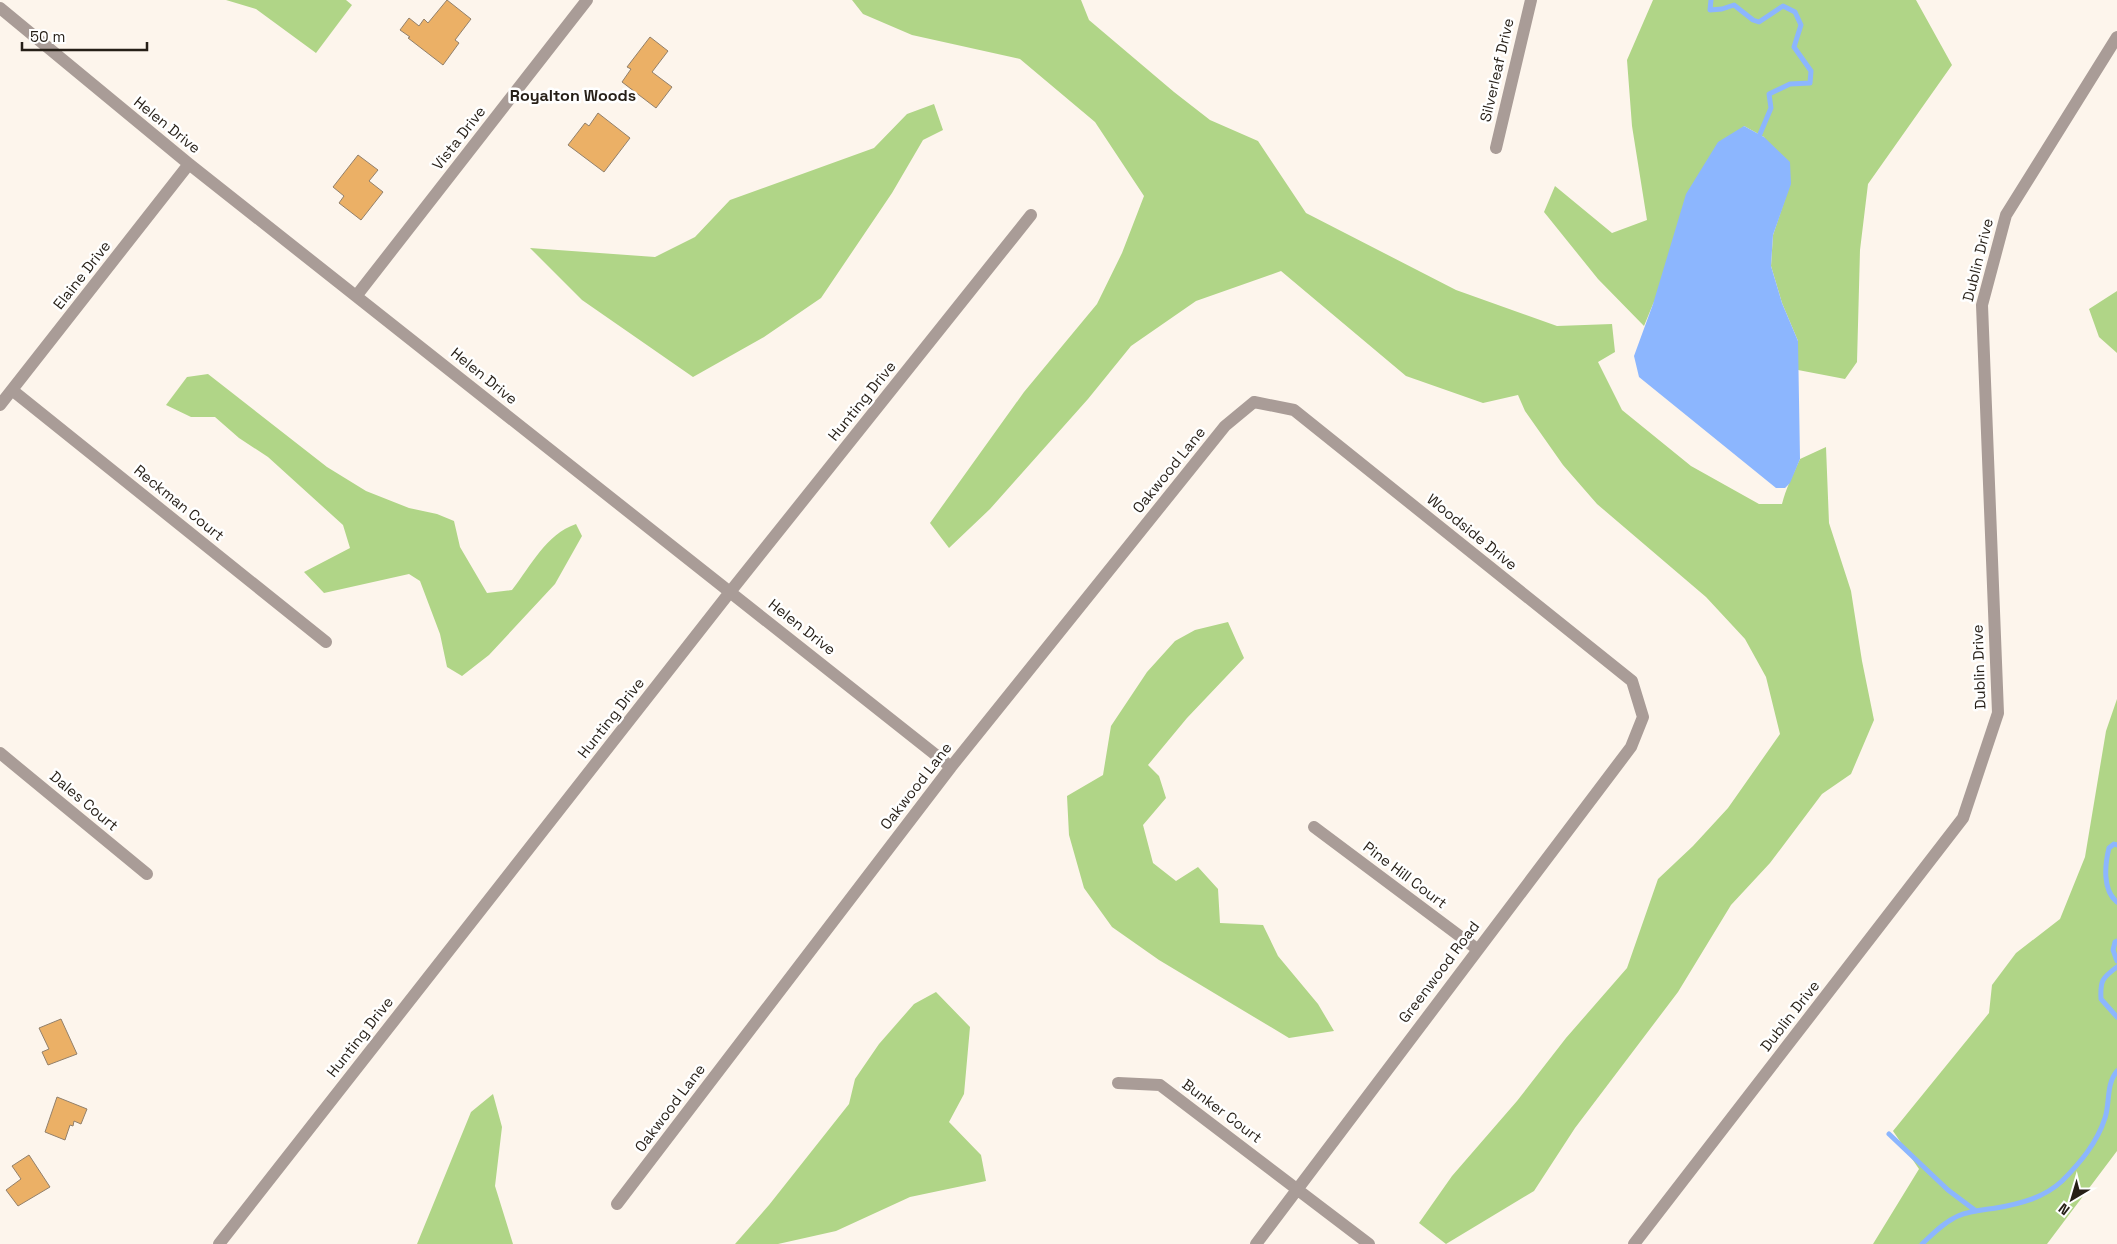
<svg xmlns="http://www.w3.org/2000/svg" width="2117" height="1244" font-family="'Space Grotesk',sans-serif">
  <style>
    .green { fill: #b0d587 }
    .water { fill: #8cb6fe }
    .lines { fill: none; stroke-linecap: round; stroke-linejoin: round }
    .stream { stroke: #8cb6fe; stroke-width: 5 }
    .building { fill: #ebb066; stroke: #92806b }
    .minor { stroke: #a99c97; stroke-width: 12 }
    .labels { text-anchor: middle; stroke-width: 5; stroke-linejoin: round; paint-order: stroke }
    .street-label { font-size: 15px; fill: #261f17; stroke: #fff }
    .neighbourhood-label { font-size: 16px; font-weight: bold; fill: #261f17; stroke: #fff }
  </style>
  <rect width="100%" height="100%" fill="#fdf5ec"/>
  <path class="green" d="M226 0H346L352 5 316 53 256 9Z
    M852 0H1081L1089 20 1174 92 1210 120 1258 141 1306 213 1456 290 1557 326 1612 324 1615 352 1598 362 1622 410 1691 466 1759 504H1782C1786 488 1793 475 1800 459L1826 447 1829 523 1851 591 1862 661 1874 720 1851 774 1822 794 1770 863 1731 905 1678 992 1575 1128 1534 1191 1446 1244 1419 1223 1452 1176 1517 1101 1566 1038 1627 968 1658 879 1693 846 1728 808 1780 734 1766 677 1745 639 1706 597 1597 504 1563 465 1525 411 1518 395 1483 403 1406 376 1281 271 1196 301 1131 346 1088 399 990 509 949 548 930 523 1024 392 1097 304 1122 253 1144 196 1095 122 1020 59 912 35 863 14Z
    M1653 0H1916L1952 65 1868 184 1860 250 1857 362 1845 379 1798 370V341L1782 303 1771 266 1773 235 1788 190 1764 137 1744 126 1653 304 1644 326 1598 279 1544 212 1555 186 1612 233 1647 220 1632 126 1627 60Z
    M934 104 943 130 923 140 892 193 821 298 764 337 693 377 582 300 530 248 655 257 695 237 730 200 874 148 907 114Z
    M2117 291V353L2099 337 2089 309Z
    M208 374 327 467 366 491 409 508 437 514 454 521 460 547 487 593 512 590C531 566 546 534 576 524L582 536 555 584 489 655 462 676 447 667 440 634 420 581 409 574 324 593 304 572 350 548 343 525 268 457 239 438 215 417H191L166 405 187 377Z
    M1228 622 1244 658 1187 718 1148 765 1159 776 1166 798 1143 825 1153 863 1176 881 1198 867 1218 889 1220 923 1263 925 1278 956 1318 1004 1334 1031 1289 1038 1159 960 1112 927 1084 888 1069 835 1067 796 1103 775 1111 726 1147 672 1175 641 1195 630Z
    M2117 699V1151L2047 1244H1873L1919 1169 1893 1131 1989 1013 1992 985 2016 953 2060 919 2085 857 2106 731Z
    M936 992 970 1027 964 1094 949 1122 981 1155 986 1181 910 1197 836 1231 778 1244H735L769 1205 849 1104 855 1079 879 1044 914 1004Z
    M493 1094 502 1127 495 1186 513 1244H417L471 1112Z"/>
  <path class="water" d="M1744 126 1764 137 1790 162 1791 184 1773 235 1771 266 1782 303 1798 341 1800 459 1790 483 1785 488H1776L1639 377 1634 356 1653 304 1686 194 1718 142Z"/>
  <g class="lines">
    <path class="stream" d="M1711 0 1710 10 1722 9 1734 5 1753 20 1759 22 1783 6 1795 12 1801 25 1794 47 1811 71 1810 83 1790 84 1769 94 1771 108 1760 134
      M2117 845 2114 844 2109 848C2105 864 2102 890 2117 902
      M2117 941 2115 942 2113 950 2117 961
      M2117 967C2102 978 2100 981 2101 999L2117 1017
      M1889 1134 1948 1190 1976 1211
      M1922 1244C1933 1234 1944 1222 1958 1216 1970 1211 1983 1210 1996 1208 2019 1204 2044 1198 2062 1181 2080 1163 2097 1143 2105 1118 2110 1103 2106 1084 2117 1071"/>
  </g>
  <path class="building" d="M447 0 471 19 455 40 459 43 443 65 408 38 410 37 400 30 409 18 419 26 424 19 428 23Z
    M650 37 668 51 652 72 672 87 656 108 622 82 631 69 627 67Z
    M598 113 630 138 604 172 568 145 585 123 589 126Z
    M358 155 378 170 369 181 383 192 361 220 339 203 344 196 333 187Z
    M61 1019 77 1054 48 1065 42 1052 49 1049 39 1028Z
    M57 1097 87 1109 81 1124 74 1121 73 1126 70 1125 65 1140 45 1132Z
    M29 1155 50 1187 18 1206 6 1190 21 1179 12 1166Z"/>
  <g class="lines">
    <path class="minor" d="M0 8 189 164 951 767
      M1496 148 1531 0
      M357 295 587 0
      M12 390 326 642
      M0 405 189 164
      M0 753 147 874
      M1314 827 1477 949
      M1118 1083 1160 1085 1369 1244
      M617 1204 951 767 1225 426 1254 402 1294 410 1632 681 1643 717 1631 747 1256 1244
      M219 1244 730 592 1031 215
      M1634 1244 1963 818 1998 713 1982 305 2006 215 2117 37"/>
  </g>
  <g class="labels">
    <g class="street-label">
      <text transform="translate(1497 70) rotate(-77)" y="5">Silverleaf Drive</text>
      <text transform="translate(167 125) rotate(39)" y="5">Helen Drive</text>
      <text transform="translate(459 138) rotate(-52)" y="5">Vista Drive</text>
      <text transform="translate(1978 260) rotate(-76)" y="5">Dublin Drive</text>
      <text transform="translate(82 275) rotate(-52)" y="5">Elaine Drive</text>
      <text transform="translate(484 376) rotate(39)" y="5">Helen Drive</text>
      <text transform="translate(862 401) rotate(-51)" y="5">Hunting Drive</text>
      <text transform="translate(1169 470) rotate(-51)" y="5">Oakwood Lane</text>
      <text transform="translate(179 503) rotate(39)" y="5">Reckman Court</text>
      <text transform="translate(1472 532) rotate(39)" y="5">Woodside Drive</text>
      <text transform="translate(802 627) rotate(38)" y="5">Helen Drive</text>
      <text transform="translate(1979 667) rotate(-92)" y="5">Dublin Drive</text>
      <text transform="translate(611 718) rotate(-52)" y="5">Hunting Drive</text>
      <text transform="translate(916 786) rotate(-52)" y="5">Oakwood Lane</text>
      <text transform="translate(84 801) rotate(40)" y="5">Dales Court</text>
      <text transform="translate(1405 875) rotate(37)" y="5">Pine Hill Court</text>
      <text transform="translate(1439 972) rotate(-53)" y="5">Greenwood Road</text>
      <text transform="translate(1790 1016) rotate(-52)" y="5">Dublin Drive</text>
      <text transform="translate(360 1037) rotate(-52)" y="5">Hunting Drive</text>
      <text transform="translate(670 1108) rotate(-53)" y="5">Oakwood Lane</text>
      <text transform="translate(1222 1111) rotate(37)" y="5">Bunker Court</text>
    </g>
    <g class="neighbourhood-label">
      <text x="573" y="101">Royalton Woods</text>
    </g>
  </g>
  <g transform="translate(2072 1199) rotate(218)" stroke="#ffffff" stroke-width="4" paint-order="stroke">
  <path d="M0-4L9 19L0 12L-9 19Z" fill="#261f17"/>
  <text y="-8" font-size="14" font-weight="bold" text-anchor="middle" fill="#261f17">N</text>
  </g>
  <path d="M22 42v8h125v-8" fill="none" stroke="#261f17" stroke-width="2.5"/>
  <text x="30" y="42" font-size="15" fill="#261f17" stroke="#ffffff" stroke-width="4" paint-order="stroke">50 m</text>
</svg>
